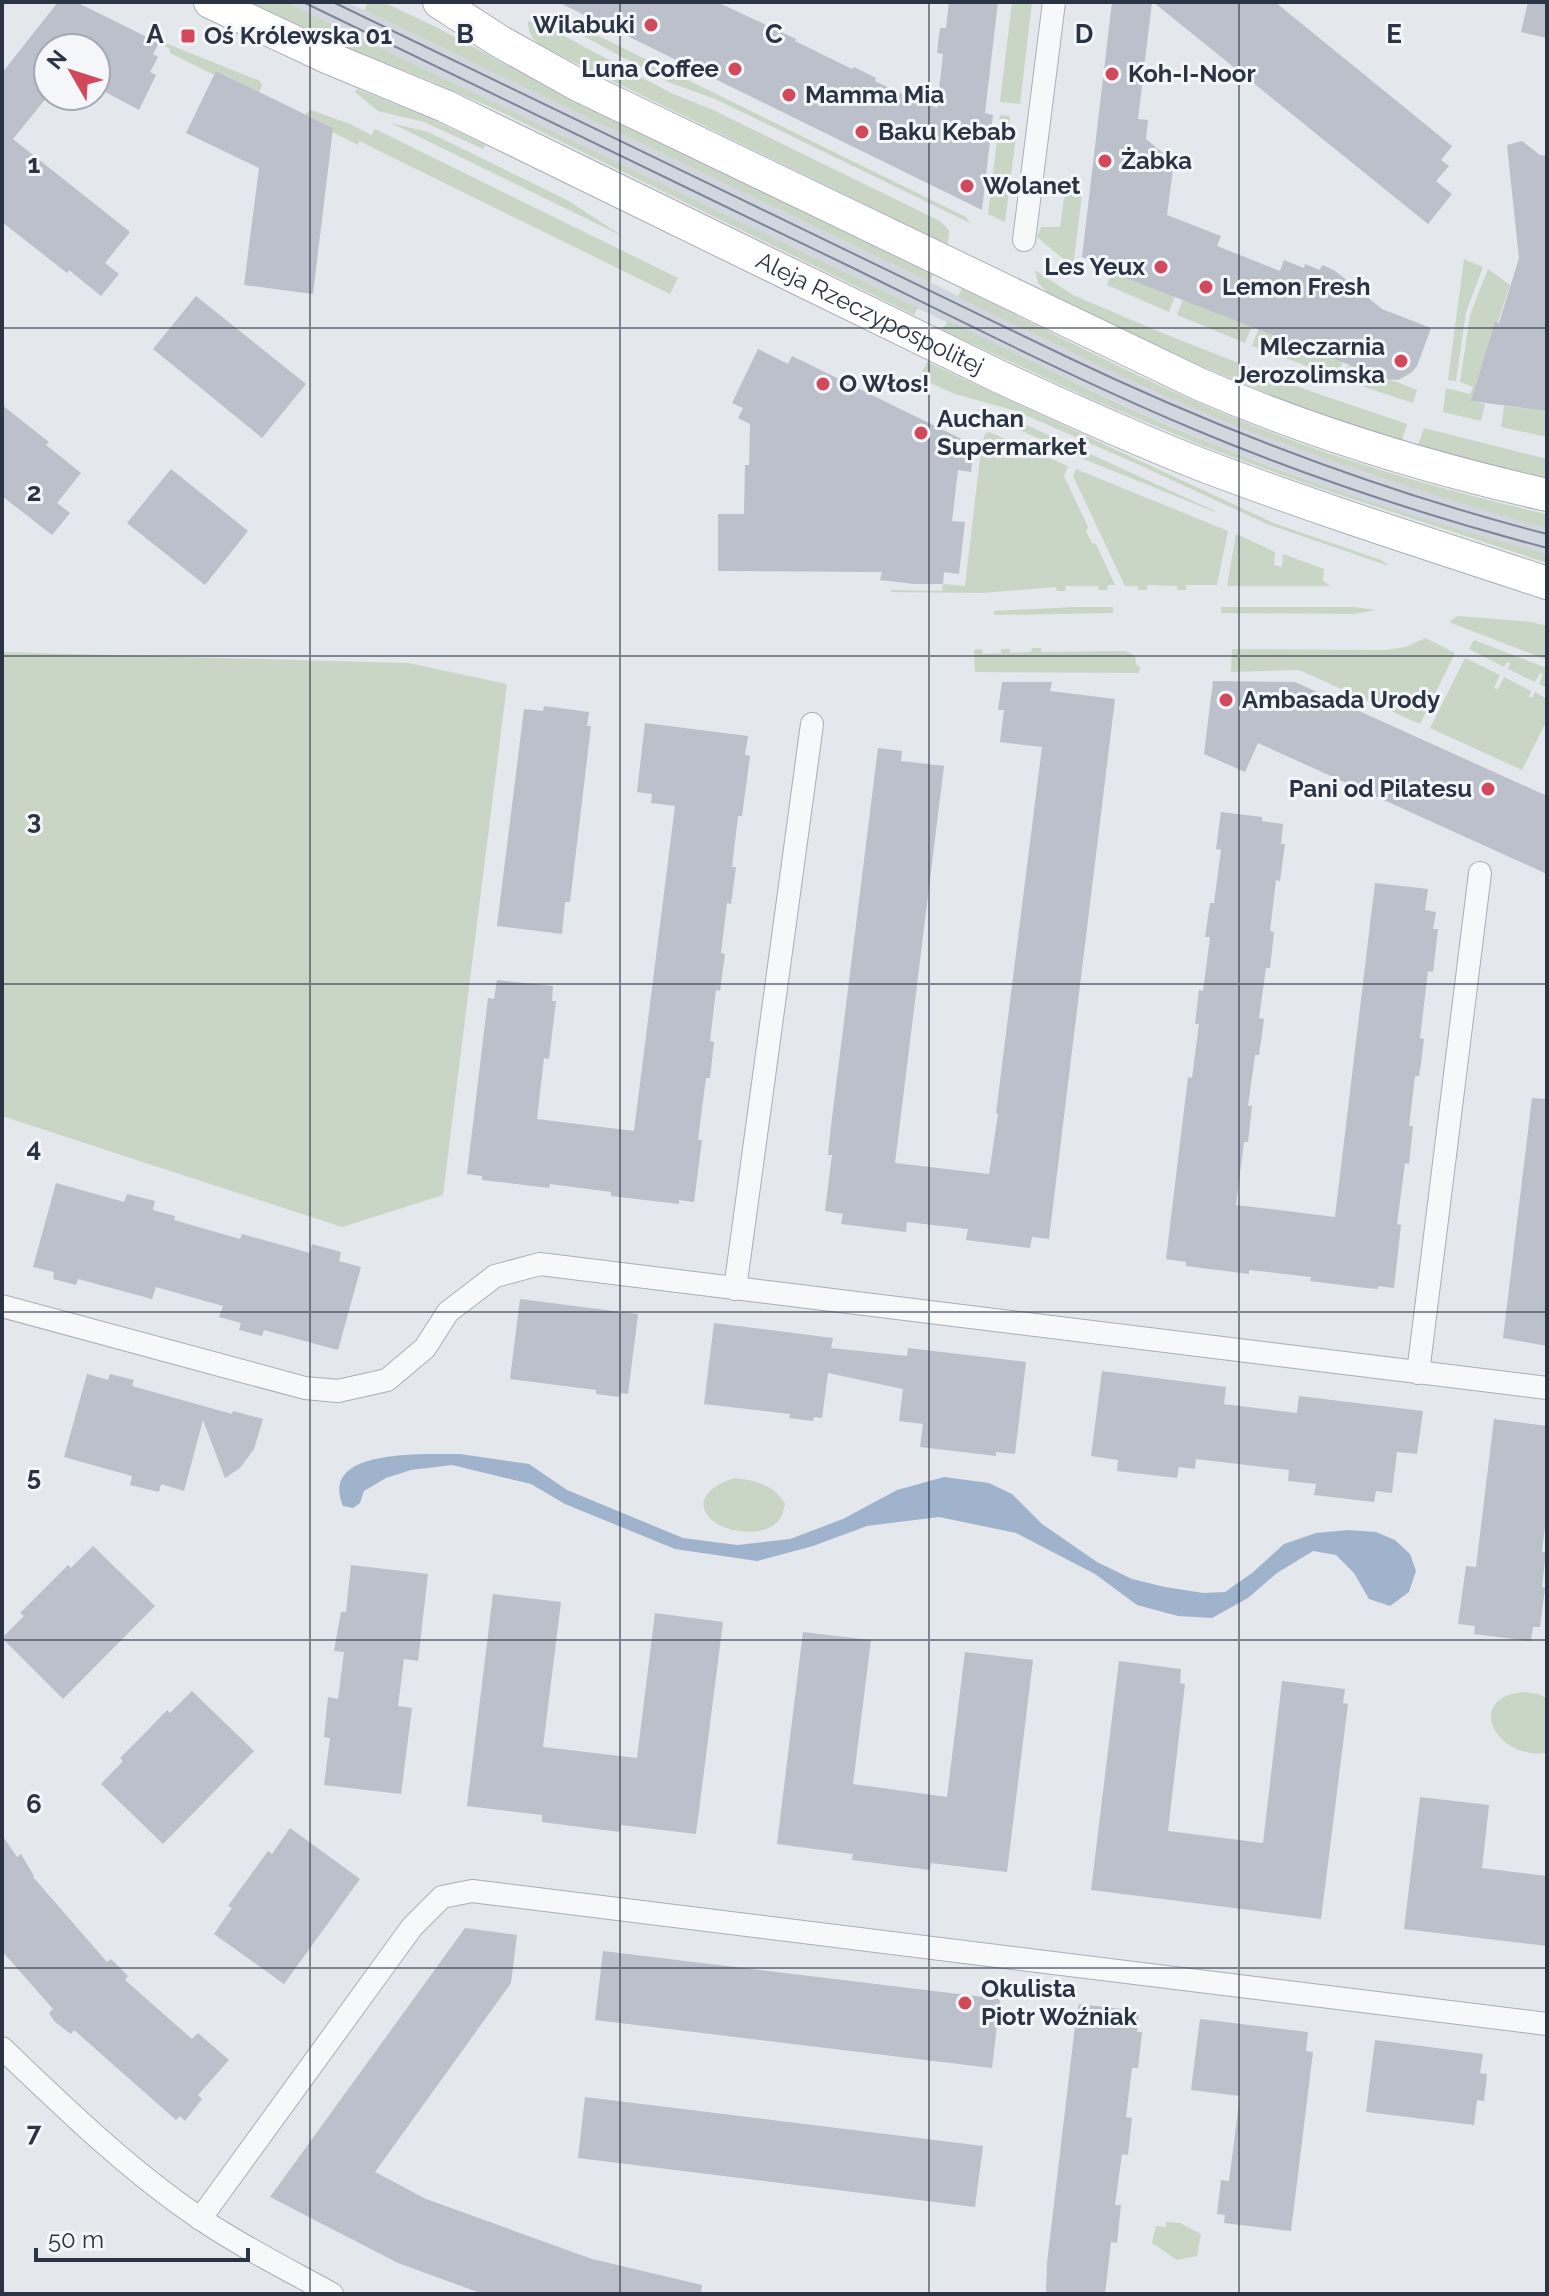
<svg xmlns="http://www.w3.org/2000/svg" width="1549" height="2296" font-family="Raleway,sans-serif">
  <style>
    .built { fill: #d2d6de }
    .green { fill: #c9d6c5 }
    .water { fill: #9fb4cc }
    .building { fill: #bbc0ca }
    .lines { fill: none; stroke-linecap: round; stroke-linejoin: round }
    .street-casing { stroke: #a9aeb7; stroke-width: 24 }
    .secondary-casing { stroke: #a9aeb7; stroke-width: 34 }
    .street { stroke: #f7f8fa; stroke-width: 22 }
    .secondary { stroke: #fff; stroke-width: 32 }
    .tram { stroke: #7d8696; stroke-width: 2 }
    .grid { fill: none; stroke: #2b3445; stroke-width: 2; stroke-opacity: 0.55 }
    .poi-dot { fill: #d1495b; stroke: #f4f6f9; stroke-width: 3 }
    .labels { text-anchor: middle; stroke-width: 6; stroke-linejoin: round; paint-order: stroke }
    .poi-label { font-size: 24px; font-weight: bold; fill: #2b3445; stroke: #f4f6f9; text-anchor: start }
    .street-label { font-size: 24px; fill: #2b3445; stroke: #f4f6f9 }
    .grid-label { font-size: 26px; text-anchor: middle; font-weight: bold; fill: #2b3445; stroke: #f4f6f9; stroke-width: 6; stroke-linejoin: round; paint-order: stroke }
  </style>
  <rect width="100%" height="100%" fill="#e4e7ec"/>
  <path class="built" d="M286 2H345L364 10 930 282 1066 350 1198 409 1284 444 1374 476 1547 528V554L1456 530 1338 491 1226 449 1141 413 946 322Z"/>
  <path class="green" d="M250 2H286L918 308 914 315 501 112 429 80 348 48Z
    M368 2H383L438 28 572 100 933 275 930 282 364 10Z
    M1012 2H1032L1020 104 1000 102Z
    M556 15 966 217 970 223 715 99 668 82 554 20Z
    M528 21 553 30 671 93 711 109 940 221 949 230 948 245 553 52C538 44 528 39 528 21Z
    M160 41 260 81 262 85 259 92 217 71 214 75 170 53V49L159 43Z
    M357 89 427 117 485 145 483 149 424 122 378 111 355 92Z
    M311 110 350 124 371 135 375 129 678 278 670 294 359 141 358 145 332 132 333 128 305 114Z
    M1000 115 1010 116 1009 134 1016 136 1005 222 988 214Z
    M391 123 428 132 567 200 624 237Z
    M1065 191 1082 194 1073 267 1037 237 1041 227H1060Z
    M1464 259 1483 267 1466 312 1456 381 1448 380Z
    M1488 269 1510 285 1472 401 1485 404 1481 421 1443 412 1446 388 1470 394 1473 387 1460 382 1470 315Z
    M1035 270 1073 295 1160 332 1307 390 1407 424 1401 443 1268 397 1269 394 1184 359 1049 294 1038 283Z
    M1112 271 1175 296 1169 312 1107 285Z
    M962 289C1052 332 1140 380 1232 417 1334 459 1440 490 1547 514V528C1428 495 1310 457 1196 409 1116 375 1038 336 960 298L958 296Z
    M1183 299 1252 326 1245 343 1177 315Z
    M948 321C1012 351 1075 384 1140 413 1272 472 1408 517 1547 554V563L1307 484 1203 446 1091 399 942 330Z
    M1259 328 1343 361 1337 377 1252 346Z
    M927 362 1276 524 1381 560 1389 566 1267 524 1137 464 1016 411 955 394 919 378Z
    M1349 363 1417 390 1413 403 1343 380Z
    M1504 406 1547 411V437L1501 427Z
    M974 409 1020 422 1215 511V512L1086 460Z
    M1424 428 1547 459V480L1417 448Z
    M989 432 1068 466 1064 476 1088 527 1086 531 1092 543 1096 544 1115 585H1108L1107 590H1099L1098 586H1066L1065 591H1057L1056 587 982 593 891 592V590L942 591 943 584 965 586 981 449 985 434Z
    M1076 469 1228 531 1217 585H1186V590H1177V586L1147 585V590H1138V586H1125L1073 476Z
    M1236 534 1275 552 1274 565 1282 567 1283 554 1324 569 1323 581 1331 586H1227Z
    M1073 607H1113V613L994 615V611Z
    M1221 607H1354L1376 610 1354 614 1221 613Z
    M1458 616 1532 622 1547 626V660L1449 622Z
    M1425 638 1455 653 1420 724 1299 670 1231 672 1232 649 1386 650 1406 647Z
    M1474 640 1547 668V688L1539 684 1543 674 1540 673 1535 682 1508 669 1510 663 1507 662 1504 667 1469 649Z
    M1032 648H1041V652L1126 651 1135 656 1136 664 1140 667 1139 673 975 672 974 650 982 649 983 654 1001 653V649H1010V653L1031 652Z
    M2 652 408 663 507 684 443 1195 342 1227 2 1116Z
    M1465 658 1500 675 1494 688 1498 689 1504 677 1531 691 1529 697 1532 698 1535 692 1547 699V720L1522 770 1430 728Z
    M735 1478C756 1481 774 1484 785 1504 784 1507 783 1514 781 1517 770 1538 729 1534 713 1521 689 1500 716 1483 735 1478Z
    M1525 1692 1538 1694 1547 1698 1546 1753C1494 1759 1464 1696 1525 1692Z
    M1166 2222 1180 2223 1201 2234 1197 2256 1177 2260 1152 2243 1156 2226 1166 2227Z"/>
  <path class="water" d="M460 1454 529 1464 567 1490 683 1538 737 1545 790 1539 843 1519 897 1490 944 1477 989 1483 1012 1494 1042 1524 1097 1562 1132 1579 1165 1587 1203 1593 1225 1592 1252 1573 1284 1544 1316 1533 1348 1530 1376 1532 1395 1540 1410 1554 1416 1571 1409 1592 1390 1606 1369 1599 1354 1573 1336 1555 1313 1551 1277 1573 1248 1598 1212 1618 1178 1616 1137 1605 1095 1574 1016 1533 939 1517 867 1526 813 1546 757 1561 675 1549 565 1504 531 1484 452 1465 411 1470 386 1478 364 1491 360 1503 353 1508 343 1506C318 1447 426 1455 460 1454Z"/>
  <path class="building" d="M58 2H76L159 43 153 54 158 57 150 72 156 75 139 110 96 87V48H48V96L13 139 130 232 105 263 119 274 101 296 69 270 67 273 2 222V73Z
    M558 2H717L796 39 795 41 852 69 854 67 876 78 875 81 923 104 924 102 937 108 943 54 937 53 940 28H946L949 2H998L985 113 993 115 982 210Z
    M1112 2H1152L1138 119 1148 120 1146 139 1174 162 1167 215 1221 236 1217 246 1280 271 1284 260 1304 268 1305 264 1320 270 1322 265 1334 270 1382 309 1431 328 1417 366 1411 373 1398 380 1386 379 1103 269 1105 265 1082 257Z
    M1153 2H1275L1452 146 1441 160 1449 166 1436 181 1452 194 1428 224Z
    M1528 2H1547V38L1521 32Z
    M216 71 333 128 313 294 244 285 259 168 186 133Z
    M1522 141 1540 155 1547 156V411L1471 401 1495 322 1499 323 1519 258 1507 145Z
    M196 296 306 384 262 438 153 349Z
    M758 349 788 364 792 356 974 445 971 472 958 470 952 521 965 522 959 574 944 572 943 584H914L880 580 882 572 718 571V514H744L745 465H749L750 424 738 418 743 408 732 403Z
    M2 405 49 442 46 445 81 473 57 503 70 513 52 535 2 496Z
    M171 469 248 531 205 585 127 523Z
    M1213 681 1295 682 1547 796V874L1258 743 1245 772 1204 754Z
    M1002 682H1052L1050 691 1115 699 1049 1239 1032 1237 1030 1248 966 1240 968 1229 907 1222 906 1232 841 1224 843 1214 825 1211 832 1155H828L831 1126 878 748 902 751 901 761 944 766 895 1163 989 1174 998 1114 996 1113 1042 747 1000 742 1004 710H998Z
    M544 706 589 712 587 726H591L570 902H565L562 934 497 926 524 709 543 711Z
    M645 723 748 736 745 755 750 756 742 816H738L732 867H736L731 904 727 903 721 953 725 954 720 991 716 990 710 1041 714 1042 710 1078H706L701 1116 698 1140H702L694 1202 679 1200V1204L611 1196V1192L550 1184 549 1188 482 1180V1176L467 1174 488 998 494 999 497 980 553 986 552 1001H556L549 1059 544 1058 537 1119 634 1131 675 806 651 803 652 794 637 792Z
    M1221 812 1262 817V821L1283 824 1281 844H1285L1280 881 1276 880 1270 931 1274 932 1270 968H1266L1259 1018 1264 1019 1259 1055H1255L1248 1106H1252L1248 1142H1244L1236 1205 1335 1217 1375 883 1428 889 1425 910 1436 912 1433 929H1438L1433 972 1428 971 1420 1038 1424 1039 1421 1063 1419 1076H1415L1409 1126H1413L1409 1164 1405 1163 1397 1224 1401 1225 1394 1288 1378 1286V1289L1366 1288 1310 1281 1311 1277 1249 1270V1274L1186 1266V1262L1166 1259 1188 1077 1192 1078 1199 1024H1195L1199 990 1203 991 1210 937H1205L1210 903H1214L1221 850 1216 849Z
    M1532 1098 1547 1099V1346L1503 1338Z
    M56 1183 124 1202 127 1194 155 1201 153 1210 175 1216 174 1220 240 1239 242 1234 310 1253 312 1244 341 1252 339 1261 361 1267 338 1350 264 1330 262 1336 239 1330 241 1323 219 1317 223 1306 156 1287 152 1299 78 1279 76 1285 53 1279 54 1272 33 1267Z
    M520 1299 638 1314 628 1394 620 1393 619 1397 596 1394V1390L510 1379Z
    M714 1323 833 1338 831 1348 907 1356 908 1348 1026 1362 1015 1454 996 1452V1456L920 1447 923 1424 899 1421 903 1389 828 1373 822 1418 814 1417 813 1421 789 1418 790 1414 704 1404Z
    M1102 1371 1226 1387 1224 1404 1297 1413 1299 1396 1423 1411 1417 1454 1397 1452 1392 1493 1376 1491 1374 1502 1314 1495 1316 1484 1288 1481 1289 1470 1196 1459 1195 1469 1179 1467 1177 1478 1117 1471 1118 1460 1091 1456Z
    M87 1374 108 1380 110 1374 134 1380 132 1386 232 1414 233 1411 263 1419 254 1449 240 1468 225 1478 203 1420 184 1491 161 1484 159 1492 130 1485 132 1476 64 1457Z
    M1494 1419 1547 1426V1510L1542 1552H1546L1542 1587 1545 1588 1540 1627H1533L1531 1641 1474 1634 1475 1626 1458 1624 1466 1566 1476 1567Z
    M93 1546 155 1606 63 1699 2 1638 24 1616 20 1613 68 1565 71 1568Z
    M351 1565 428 1574 418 1661 404 1659 398 1706 412 1708 401 1794 324 1785 330 1738 324 1737 328 1697 338 1699 344 1652 334 1651 341 1612H346Z
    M493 1594 561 1602 543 1747 637 1758 655 1613 723 1622 696 1834 621 1825 620 1832 542 1822V1815L467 1806Z
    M803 1632 871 1640 853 1784 947 1797 965 1652 1033 1660 1007 1872 931 1863 930 1870 852 1860 853 1854 777 1844Z
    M1119 1661 1181 1669 1180 1683 1185 1684 1168 1831 1263 1843 1282 1681 1345 1689 1343 1703 1348 1704 1321 1919 1091 1890Z
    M192 1691 254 1751 163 1844 101 1784 123 1761 120 1758 145 1733 167 1710 170 1713Z
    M1420 1797 1489 1805 1482 1868 1547 1876V1946L1404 1929Z
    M290 1828 360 1879 284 1984 214 1934 232 1908 228 1906 268 1851 272 1854Z
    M2 1835 17 1857 21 1854 34 1876 33 1877 107 1962 111 1959 128 1976 125 1980 192 2039 198 2033 229 2060 198 2095 202 2099 185 2121 180 2116 176 2120 74 2030 71 2034 55 2022 49 2013 53 2009 2 1951Z
    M465 1928 517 1935 511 1983 375 2172 426 2199 592 2259 702 2285 701 2294H483L398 2263 270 2197Z
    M603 1951 1000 1999 992 2068 595 2020Z
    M1079 2004 1139 2011 1137 2032H1142L1138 2068H1132L1126 2117 1132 2118 1128 2155 1122 2154 1115 2205H1121L1117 2243 1111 2242 1105 2294H1046L1047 2263 1075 2026H1072Z
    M1200 2019 1308 2032 1306 2051 1313 2052 1291 2231 1224 2223 1225 2215 1217 2214 1221 2180 1229 2181 1240 2096 1191 2090Z
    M1375 2040 1483 2054 1480 2073 1487 2074 1484 2101 1477 2100 1474 2125 1366 2112Z
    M585 2097 983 2146 975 2207 578 2158Z"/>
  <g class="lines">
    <defs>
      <path id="street" d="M1024 240 1054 2
        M735 1289 812 724
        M2 1306 305 1388 338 1391 387 1380 425 1348 448 1312 495 1276 540 1264 1547 1388
        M1418 1373 1480 873
        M2 2048C64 2107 127 2169 198 2217 240 2246 287 2269 332 2294
        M200 2219 412 1927 442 1897 472 1891 1547 2024"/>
      <g id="secondary">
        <path id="s1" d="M210 2 329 58 445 106 1000 377C1067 408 1133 438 1202 465 1315 508 1432 545 1547 583"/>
        <path d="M439 2 499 41 578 85 1199 384C1312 433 1428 468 1547 495"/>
      </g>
    </defs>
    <use href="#street" class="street-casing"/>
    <use href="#secondary" class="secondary-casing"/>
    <use href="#street" class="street"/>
    <use href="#secondary" class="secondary"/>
    <path class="tram" d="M303 2C485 90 668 179 851 267 963 322 1075 379 1191 428 1307 477 1426 516 1547 548
      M333 2 1065 356C1220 430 1380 491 1547 534"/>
  </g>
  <path class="grid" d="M310 2V2294M620 2V2294M929 2V2294M1239 2V2294M2 328H1547M2 656H1547M2 984H1547M2 1312H1547M2 1640H1547M2 1968H1547"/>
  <g class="poi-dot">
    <circle cx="651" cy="25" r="8"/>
    <rect x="180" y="28" width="16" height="16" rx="4"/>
    <circle cx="735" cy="69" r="8"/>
    <circle cx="1112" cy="74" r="8"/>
    <circle cx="789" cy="95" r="8"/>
    <circle cx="862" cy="132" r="8"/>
    <circle cx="1105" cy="161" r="8"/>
    <circle cx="967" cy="186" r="8"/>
    <circle cx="1161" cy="267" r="8"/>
    <circle cx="1206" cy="287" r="8"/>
    <circle cx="1401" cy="361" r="8"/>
    <circle cx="823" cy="384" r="8"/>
    <circle cx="921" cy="433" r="8"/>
    <circle cx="1226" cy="700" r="8"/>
    <circle cx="1488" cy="789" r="8"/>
    <circle cx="965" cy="2003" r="8"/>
  </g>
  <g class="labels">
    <g class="poi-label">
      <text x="635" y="33" text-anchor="end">Wilabuki</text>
      <text x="204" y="44">Oś Królewska 01</text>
      <text x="719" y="77" text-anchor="end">Luna Coffee</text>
      <text x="1128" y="82">Koh-I-Noor</text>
      <text x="805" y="103">Mamma Mia</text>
      <text x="878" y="140">Baku Kebab</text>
      <text x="1121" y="169">Żabka</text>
      <text x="983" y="194">Wolanet</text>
      <text x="1145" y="275" text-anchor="end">Les Yeux</text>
      <text x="1222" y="295">Lemon Fresh</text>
      <text x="1385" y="355" text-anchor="end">Mleczarnia<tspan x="1385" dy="28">Jerozolimska</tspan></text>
      <text x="839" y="392">O Włos!</text>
      <text x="937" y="427">Auchan<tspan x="937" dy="28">Supermarket</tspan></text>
      <text x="1242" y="708">Ambasada Urody</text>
      <text x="1472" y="797" text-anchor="end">Pani od Pilatesu</text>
      <text x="981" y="1997">Okulista<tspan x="981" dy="28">Piotr Woźniak</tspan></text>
    </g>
    <g class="street-label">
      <text dy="8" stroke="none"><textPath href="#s1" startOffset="730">Aleja Rzeczypospolitej</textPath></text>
    </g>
  </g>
  <g class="grid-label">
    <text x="155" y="43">A</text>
    <text x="465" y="43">B</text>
    <text x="774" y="43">C</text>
    <text x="1084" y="43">D</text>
    <text x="1394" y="43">E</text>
    <text x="34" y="173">1</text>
    <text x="34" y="501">2</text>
    <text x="34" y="829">3</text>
    <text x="34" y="1157">4</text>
    <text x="34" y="1485">5</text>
    <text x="34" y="1813">6</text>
    <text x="34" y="2141">7</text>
  </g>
  <rect width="1549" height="2296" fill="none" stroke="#2b3445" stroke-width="8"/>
  <g transform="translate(72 72) rotate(309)"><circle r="38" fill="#f4f6f9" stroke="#a4a8b1" stroke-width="2"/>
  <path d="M0-6L14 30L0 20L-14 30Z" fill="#d1495b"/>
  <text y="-12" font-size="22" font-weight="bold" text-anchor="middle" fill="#2b3445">N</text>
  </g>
  <path d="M36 2248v12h212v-12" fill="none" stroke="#2b3445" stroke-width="4"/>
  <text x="48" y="2248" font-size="24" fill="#2b3445" stroke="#f4f6f9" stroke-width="6" paint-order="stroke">50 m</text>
</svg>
